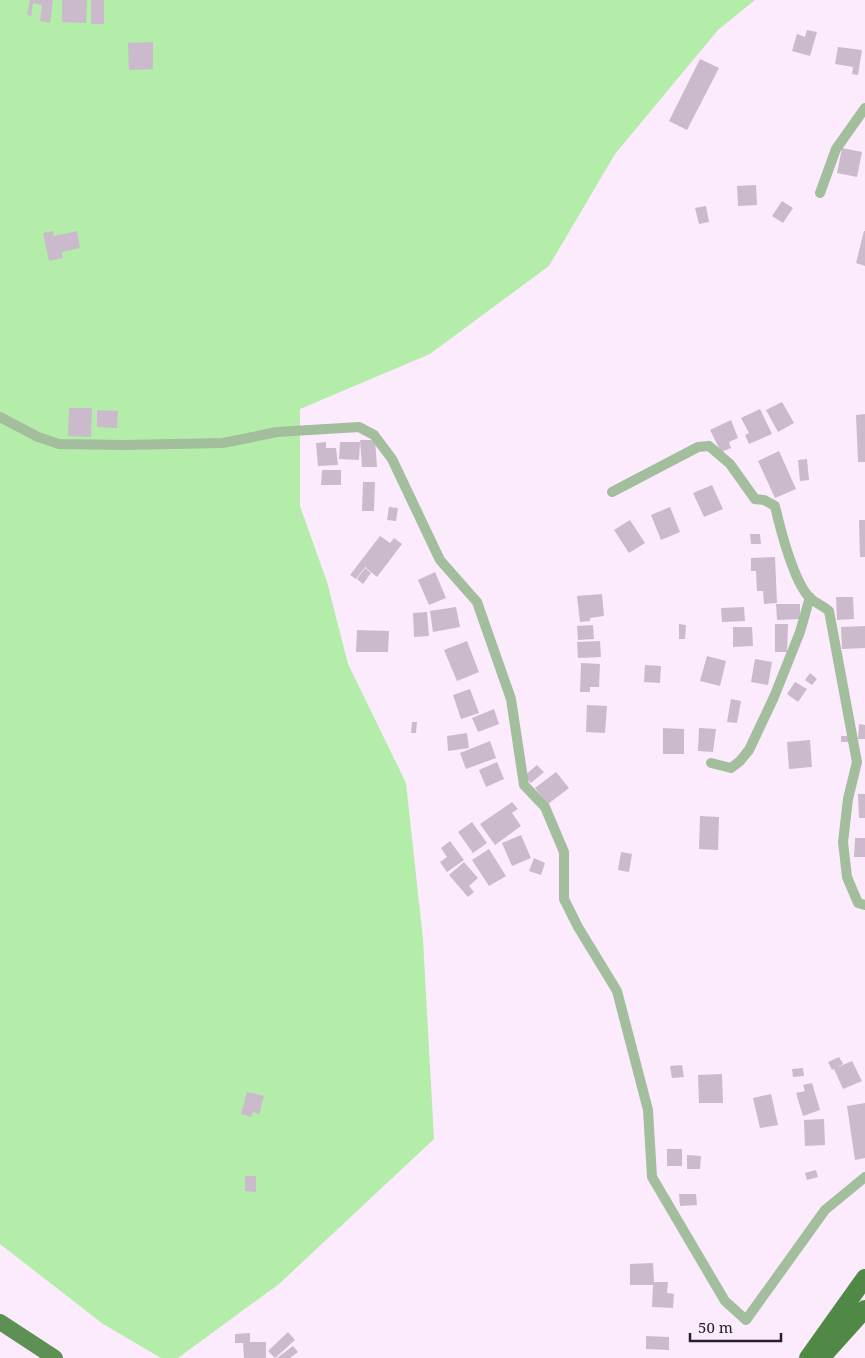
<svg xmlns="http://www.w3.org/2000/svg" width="865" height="1358" font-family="'Noto Serif',serif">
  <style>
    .green { fill: #b4ecaa }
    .building { fill: #cabacb }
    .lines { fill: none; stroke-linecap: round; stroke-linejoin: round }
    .minor { stroke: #a2be9d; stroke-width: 10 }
    .primary { stroke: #5d9154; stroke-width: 16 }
    .trunk { stroke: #508846; stroke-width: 18 }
  </style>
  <rect width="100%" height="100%" fill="#fcebfd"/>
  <path class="green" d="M0 0H755L718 30 615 154 549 266 430 354 300 409V506L327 582 348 664 406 783 423 939 434 1139 279 1284 178 1358H161L103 1324 0 1244Z"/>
  <path class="building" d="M30 0H53L50 23 40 21 42 5 33 3 31 16 27 15Z
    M62 0H87L86 23 62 22Z
    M91 0H104V24H91Z
    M807 30 817 32 810 56 792 51 797 34 805 37Z
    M153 42V69L129 70 128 43Z
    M838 47 862 50 858 75 852 74 853 67 835 64Z
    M700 59 719 68 687 130 669 121Z
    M842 148 862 152 857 177 837 173Z
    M756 185 757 205 738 206 737 186Z
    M782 201 793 208 783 223 772 216Z
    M706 206 709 222 699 224 695 208Z
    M53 231 54 236 77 231 80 248 62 252 63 258 49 261 43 233Z
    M864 231H865V266L856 263Z
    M782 402 794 423 778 432 766 410Z
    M69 408H92L91 437 68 436Z
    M760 409 772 434 749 444 745 435 749 433 741 418Z
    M97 410 118 411 117 428 97 427Z
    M865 414V462H858L856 415Z
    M731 420 738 438 729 442 731 448 721 452 710 430Z
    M360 440H375L377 467H362Z
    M326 442V448H336L338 465 318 466 316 443Z
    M340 442H360L359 460 339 459Z
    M779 451 796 489 775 498 758 461Z
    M807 459 809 480 800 481 798 460Z
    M322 470H341V485H321Z
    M363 482H375L374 511H362Z
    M712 485 723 509 704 517 693 493Z
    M389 507 398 508 396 521 387 520Z
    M670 507 680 532 661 540 651 515Z
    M630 520 645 543 629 553 614 530Z
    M859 520H865V557H860Z
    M750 534H760L761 544H751Z
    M380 536 390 543 394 538 402 544 377 577 365 567 356 579 350 575Z
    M775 557 777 603 764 604 763 591H757L756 571H751V558Z
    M365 568 371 573 363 584 357 579Z
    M435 572 446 598 429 605 418 580Z
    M602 594 604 616 590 618V621L580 622 577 596Z
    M836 597H853L854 619 837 620Z
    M776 604H800V619L777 620Z
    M456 607 460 627 433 632 430 611Z
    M744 607 745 621 722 622 721 608Z
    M427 612 429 636 414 637 413 613Z
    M679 624 686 625 685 639H679Z
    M775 624H788L787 652H775Z
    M593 625 594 639 578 640 577 626Z
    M865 626V648L842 649 841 627Z
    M733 627H752L753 646 733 647Z
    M357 630 389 631 388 652H356Z
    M467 641 479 672 457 681 444 650Z
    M600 641 601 657 578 658 577 642Z
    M707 656 726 661 720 686 700 681Z
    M755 659 772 662 768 685 751 682Z
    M581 663 600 664 599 687H590V692H580Z
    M645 665 661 666 660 683 644 682Z
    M810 673 817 679 812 685 805 680Z
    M795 682 807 689 798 702 787 694Z
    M470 689 479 713 461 719 453 695Z
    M731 699 741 701 737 723 727 722Z
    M587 705 607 706 605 733 586 732Z
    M494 709 499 724 478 732 472 718Z
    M412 722H417L416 733H411Z
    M859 724 865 725V739H858Z
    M663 728 684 729V754H663Z
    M699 728 716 729 713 752 698 751Z
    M467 733 469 748 448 751 447 736Z
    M841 736H848V742H841Z
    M810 740 812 767 789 769 787 742Z
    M490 741 496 758 466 769 460 753Z
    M497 762 504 779 486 787 479 770Z
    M537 765 544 772 531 783 524 776Z
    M556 772 569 788 548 804 535 788Z
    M858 794H865V818H859Z
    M512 802 518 809 512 813 521 826 495 845 480 824Z
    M700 816 719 817 718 850 699 849Z
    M472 822 487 843 473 853 458 832Z
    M521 835 531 858 512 866 502 843Z
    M855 838H865V857H854Z
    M450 841 464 860 447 872 440 862 447 857 441 848Z
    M489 849 506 876 489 886 472 860Z
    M621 852 632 854 629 872 618 870Z
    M534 858 545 863 541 875 529 871Z
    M464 862 478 878 469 886 474 892 468 897 449 875Z
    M839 1057 843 1064 838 1067 852 1061 862 1081 843 1089 834 1069 832 1070 828 1062Z
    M682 1065 684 1077 672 1078 670 1066Z
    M803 1068 804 1076 793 1077 792 1069Z
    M722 1074 723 1103H699L698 1075Z
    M812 1083 820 1110 803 1116 796 1093 805 1091 803 1085Z
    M247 1092 264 1096 259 1114 253 1112 251 1117 241 1114Z
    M771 1094 778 1125 760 1128 753 1098Z
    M865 1103V1158L855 1160 847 1106Z
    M824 1119 825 1145 805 1146 804 1120Z
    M667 1149H682V1166H667Z
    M687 1155 701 1156 700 1169H687Z
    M816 1170 818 1177 807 1180 805 1173Z
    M245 1176H256V1192L245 1191Z
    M679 1194H696L697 1205 680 1206Z
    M653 1263 654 1282H668L667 1293 674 1294 673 1308 652 1307 653 1285H630V1264Z
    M288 1332 295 1340 275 1358 268 1351Z
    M250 1333V1342H266V1358H244L243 1343H235V1334Z
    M646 1336 669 1337V1350L646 1349Z
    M293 1346 298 1352 290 1358H277Z"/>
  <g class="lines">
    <path class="minor" d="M820 193 836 149 865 108
      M0 417 38 437 59 444 124 445 223 443 277 432 359 427 374 435 392 459 440 560 477 602 511 699 524 785 545 807 564 852V899L578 927 617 991 648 1110 652 1177 725 1301 746 1320 825 1210 865 1177
      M612 492 698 447 709 446 730 464 755 499 764 500 775 506C780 528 794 583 810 598 816 603 823 606 829 611L857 762 848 799 843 842 847 877 858 903 865 905
      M711 763 731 768 740 761 749 750 774 697 800 632 810 597"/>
    <path class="primary" d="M0 1322 55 1358"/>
    <path class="trunk" d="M808 1358 865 1278
      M821 1358 865 1309"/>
  </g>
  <path d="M690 1333v8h91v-8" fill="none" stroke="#262026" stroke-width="2.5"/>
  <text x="698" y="1333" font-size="15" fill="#262026" stroke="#fcebfd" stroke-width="4" paint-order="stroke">50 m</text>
</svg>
